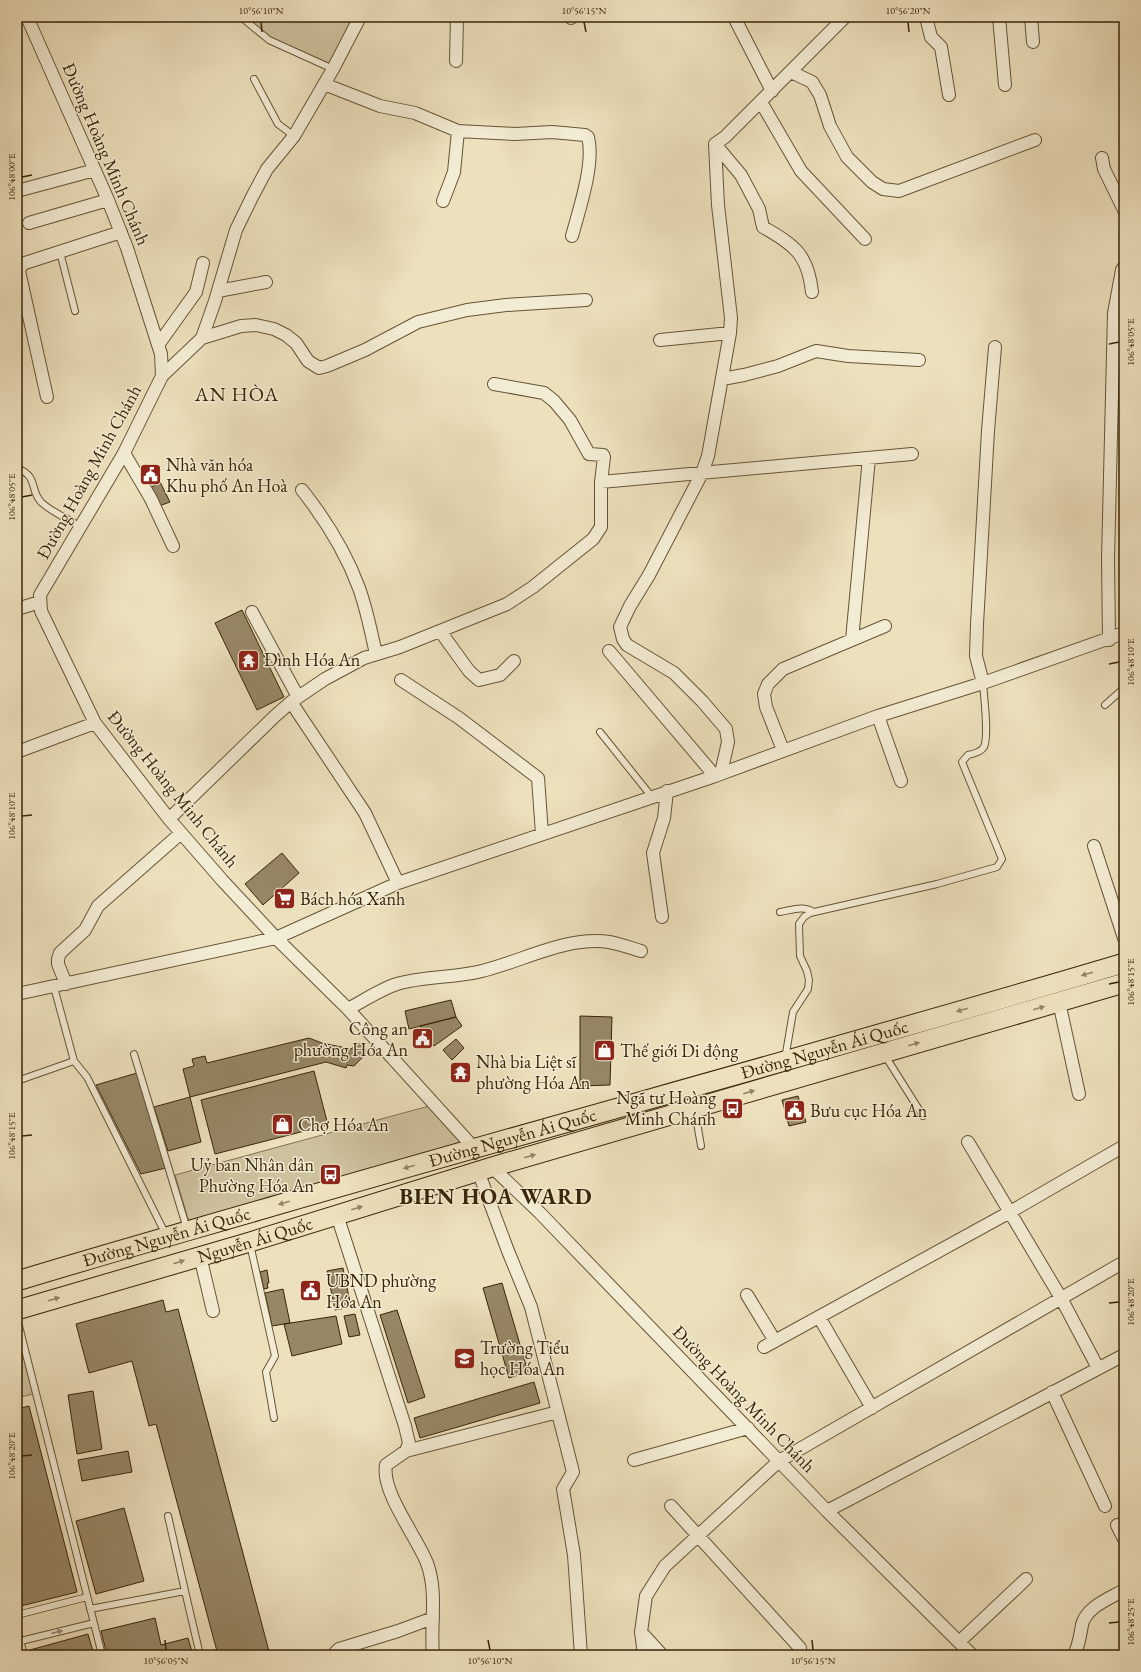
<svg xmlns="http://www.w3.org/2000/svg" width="1141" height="1672" font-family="'EB Garamond',serif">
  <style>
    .green { fill: #cec19e; stroke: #847352 }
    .building { fill: #978766; stroke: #392507 }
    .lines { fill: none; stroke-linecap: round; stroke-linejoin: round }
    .service-casing { stroke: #665434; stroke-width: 8 }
    .minor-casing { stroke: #665434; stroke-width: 14 }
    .primary-casing { stroke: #392507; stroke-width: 21 }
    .service { stroke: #f3ecd4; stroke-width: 6 }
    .minor { stroke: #f3ecd4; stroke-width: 12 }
    .primary { stroke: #ede1bd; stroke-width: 19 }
    .oneway { fill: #938362 }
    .oneway2 { fill: #96886e }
    .ticks { fill: none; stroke: #392507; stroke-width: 1.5 }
    .labels { text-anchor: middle; stroke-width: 3; stroke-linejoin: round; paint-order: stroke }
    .street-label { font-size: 18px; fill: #392507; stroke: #f3ecd4 }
    .poi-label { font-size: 18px; fill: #392507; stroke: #f3ecd4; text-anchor: start }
    .quarter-label { font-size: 20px; letter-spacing: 1px; fill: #392507; stroke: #f3ecd4 }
    .district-label { font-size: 22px; font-weight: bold; letter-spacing: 1px; fill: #392507; stroke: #f3ecd4 }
    .neatline { fill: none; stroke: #392507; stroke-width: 1.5 }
    .ticks-label { font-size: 10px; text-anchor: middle; fill: #392507 }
  </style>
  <rect width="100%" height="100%" fill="#ede1bd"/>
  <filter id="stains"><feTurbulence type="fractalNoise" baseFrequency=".005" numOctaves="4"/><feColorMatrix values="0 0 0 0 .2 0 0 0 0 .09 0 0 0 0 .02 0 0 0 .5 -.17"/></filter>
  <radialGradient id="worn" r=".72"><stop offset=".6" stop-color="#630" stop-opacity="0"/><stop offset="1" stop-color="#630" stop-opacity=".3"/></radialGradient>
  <path class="green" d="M246 17H355L330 64 271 38Z
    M429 1106 463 1143 189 1222 175 1175Z
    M17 1332 33 1394 17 1398Z"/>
  <path class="building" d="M160 482 170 502 159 506 150 488Z
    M242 610 284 697 257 710 215 623Z
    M282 853 299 873 263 905 245 884Z
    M451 1000 456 1017 409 1029 405 1011Z
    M580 1016 612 1017 610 1085 580 1086Z
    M456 1017 462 1026 434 1046 420 1026Z
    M309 1038 322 1043 351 1049 360 1043 368 1052 354 1066 347 1065 346 1068 326 1062 190 1097 183 1069 194 1066 192 1059 205 1056 207 1063Z
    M456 1039 464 1048 452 1060 443 1050Z
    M314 1071 328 1125 215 1154 201 1100Z
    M137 1073 166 1168 141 1174 96 1085Z
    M798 1096 806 1122 789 1126 782 1100Z
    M190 1097 201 1142 168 1151 154 1107Z
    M343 1268 351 1307 335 1310 327 1271Z
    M267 1270 269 1283H267L268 1288 264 1289 260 1272Z
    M502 1283 528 1372 509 1378 483 1288Z
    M283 1289 290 1323 272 1326 265 1293Z
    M163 1300 166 1312 178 1309 270 1655H218L156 1424 149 1426 132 1361 89 1373 76 1324Z
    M397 1310 425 1397 408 1403 380 1315Z
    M355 1314 360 1335 349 1337 344 1316Z
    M336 1316 342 1344 292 1356 284 1324Z
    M534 1382 540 1403 420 1438 414 1418Z
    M93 1391 102 1449 77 1454 68 1395Z
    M29 1406 77 1592 21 1606 17 1589V1409Z
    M128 1451 132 1472 82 1481 78 1460Z
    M124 1508 144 1581 96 1594 76 1521Z
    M155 1618 161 1645 188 1638 193 1655H107L101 1631Z
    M88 1634 94 1655H31L30 1650Z"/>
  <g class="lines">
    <defs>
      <path id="service" d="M241 17 269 40 333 69
        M254 79 278 124 294 136
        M60 252 75 311
        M17 468C39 477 29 489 41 502 50 511 70 520 81 527
        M1105 705 1124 688
        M600 732 652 797
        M780 912C792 910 803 905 814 912
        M54 987 74 1061 87 1077 166 1235
        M134 1054 187 1229
        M884 1054 923 1116
        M785 1059 793 1012 808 989 809 980 807 971 800 956 799 924 804 917 810 913 937 884 997 867 1002 859 962 762 968 755C973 754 981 752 984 747 989 735 984 698 983 683
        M17 1081 74 1061
        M695 1111 701 1146
        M250 1244 275 1356 266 1372 274 1418
        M17 1318 102 1655
        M168 1516 185 1591
        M90 1609 185 1591 200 1655
        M17 1615 87 1597
        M17 1630 24 1655
        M17 1642 94 1623"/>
      <path id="minor" d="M27 17 108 200 127 248 161 354 162 376 124 453 40 595 41 611 95 723 169 819 222 880 276 938 348 1009 474 1148
        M570 17 571 18
        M734 17 772 91
        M926 17 931 37 941 47 949 95
        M999 17 1005 85
        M1031 17 1033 42
        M456 61 457 17
        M791 72 812 82 820 95 830 126 847 157 872 182 883 189 899 191 1035 140
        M324 84 380 106 415 113 458 131 515 134 552 132 585 135 588 137C595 163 579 210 572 236
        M761 102 801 171 865 239
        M715 144 718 205 731 318 730 333 708 456 702 473 649 575 630 606 620 627 623 639 627 645 674 673 702 701 726 729 728 742 721 773
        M715 144 741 175 759 209 763 227C794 245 808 254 812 292
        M715 144 725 137 845 17
        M1102 158 1104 169 1124 210
        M17 191 95 170
        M443 201 454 172 458 131
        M29 223 108 200
        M218 291 266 282
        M202 338 241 326 256 325 274 329 286 335 296 343 308 361 319 368 327 366 365 350 418 322 467 310 506 305 586 300
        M660 340 730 333
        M158 345 196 292 203 263
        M162 376 202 338 215 301 236 230 252 197 267 169 294 136 333 69 360 17
        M722 379 744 375 778 366 816 351 848 356 919 360
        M47 397 19 271 22 264 121 232
        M124 453 151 499 173 546
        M601 482 912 454
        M302 490C325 519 346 553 359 588 367 610 371 632 376 654
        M17 609 40 602
        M252 612 298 697
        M440 631 469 671 479 680 500 675 514 661
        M852 640 869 458
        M1109 640 1108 559 1114 313 1122 270 1124 267
        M609 651 715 776
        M401 680 459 718 538 778 542 834
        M983 683 976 656 977 624 988 431 995 347
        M291 702 365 813 398 883
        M878 716 901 781
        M783 750 766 707 764 694 768 684 783 669 885 626
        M17 752 95 723
        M169 819 275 716 291 702 325 679 364 658 400 647 507 604 533 587 593 539 601 527V482L604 457 603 455 589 454 570 420 554 401 544 393 494 384
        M1094 846 1124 938
        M662 917 653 853 664 818 667 791
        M66 984 58 964V959L60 953 85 930 98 906 181 833
        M17 994 276 938 398 883 715 776 878 716 983 683 1124 633
        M1059 1002 1079 1094
        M348 1009C363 1001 381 989 397 984 424 976 454 978 482 971 523 961 566 936 609 942 620 944 631 948 641 951
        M968 1142 1061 1298 1098 1368
        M492 1167 540 1213 827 1511 972 1655
        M478 1171 508 1251 531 1307 573 1472 563 1489 574 1555 581 1655
        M337 1215 405 1426 409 1443 406 1451
        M200 1256 213 1311
        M747 1295 775 1341
        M819 1317 872 1408
        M764 1347 1010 1212 1124 1146
        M1052 1392 1105 1506
        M634 1460 748 1428
        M671 1506 800 1648
        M827 1511 1124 1355
        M1117 1525 1124 1539
        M641 1632 662 1655
        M959 1642 1026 1579
        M335 1655V1653L339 1649 398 1631 433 1618
        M433 1655C430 1624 438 1593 427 1563 417 1537 381 1492 386 1465L406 1451 558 1412
        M644 1655 641 1632 646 1596 665 1566 779 1461 1124 1262
        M1074 1655C1079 1645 1080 1636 1082 1625 1086 1607 1109 1599 1124 1590"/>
      <g id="primary">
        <path id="s1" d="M17 1281C105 1254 195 1229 284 1203 563 1122 845 1046 1124 963"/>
        <path id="s2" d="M17 1310 250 1242 492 1167 1124 983"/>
      </g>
    </defs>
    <use href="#service" class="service-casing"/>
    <use href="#minor" class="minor-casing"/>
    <use href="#primary" class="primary-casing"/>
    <use href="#service" class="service"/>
    <use href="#minor" class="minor"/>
    <use href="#primary" class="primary"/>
  </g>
  <defs><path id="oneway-solid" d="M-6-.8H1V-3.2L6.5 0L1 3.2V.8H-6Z"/></defs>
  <g class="oneway">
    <use href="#oneway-solid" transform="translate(1087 974) rotate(164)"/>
    <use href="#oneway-solid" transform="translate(1039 1008) rotate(-16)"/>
    <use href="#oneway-solid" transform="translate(962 1010) rotate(164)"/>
    <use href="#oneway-solid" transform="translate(914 1044) rotate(-16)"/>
    <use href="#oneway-solid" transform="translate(749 1092) rotate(-16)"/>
    <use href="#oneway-solid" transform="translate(530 1156) rotate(-16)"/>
    <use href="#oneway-solid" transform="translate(409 1167) rotate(164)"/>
    <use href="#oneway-solid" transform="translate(284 1203) rotate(164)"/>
    <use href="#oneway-solid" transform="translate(357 1208) rotate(-17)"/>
    <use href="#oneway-solid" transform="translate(179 1262) rotate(-17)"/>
    <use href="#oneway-solid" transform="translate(54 1299) rotate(-16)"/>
  </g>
  <use class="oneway2" href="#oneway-solid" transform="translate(57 1632) rotate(-14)"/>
  <path class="ticks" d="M261 22 262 32M584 22 586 32M908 22 909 32M22 177 32 175M1109 344 1119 342M22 497 32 495M1109 664 1119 662M22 816 32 815M1109 984 1119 982M22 1136 32 1135M1109 1303 1119 1302M22 1456 32 1455M1109 1623 1119 1622M165 1640 166 1650M488 1640 490 1650M812 1640 813 1650"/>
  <defs>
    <symbol id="civic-square" viewBox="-11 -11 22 22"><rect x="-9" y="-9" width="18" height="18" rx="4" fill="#8f2418" stroke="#f3ecd4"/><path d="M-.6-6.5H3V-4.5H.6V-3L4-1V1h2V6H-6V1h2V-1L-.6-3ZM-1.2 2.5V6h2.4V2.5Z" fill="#fff"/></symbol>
    <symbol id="temple-square" viewBox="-11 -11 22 22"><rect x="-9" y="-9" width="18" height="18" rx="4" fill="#8f2418" stroke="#f3ecd4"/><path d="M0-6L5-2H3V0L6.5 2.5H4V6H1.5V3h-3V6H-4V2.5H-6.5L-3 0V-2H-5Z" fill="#fff"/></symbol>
    <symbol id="supermarket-square" viewBox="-11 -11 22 22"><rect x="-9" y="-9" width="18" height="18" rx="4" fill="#8f2418" stroke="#f3ecd4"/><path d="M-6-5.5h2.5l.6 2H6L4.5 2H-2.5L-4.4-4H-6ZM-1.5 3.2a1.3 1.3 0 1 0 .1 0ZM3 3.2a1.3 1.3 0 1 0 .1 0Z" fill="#fff"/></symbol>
    <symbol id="shop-square" viewBox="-11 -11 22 22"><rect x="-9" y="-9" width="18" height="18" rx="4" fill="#8f2418" stroke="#f3ecd4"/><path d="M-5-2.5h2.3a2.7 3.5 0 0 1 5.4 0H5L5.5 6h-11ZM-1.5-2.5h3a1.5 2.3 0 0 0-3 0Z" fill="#fff"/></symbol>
    <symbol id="bus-square" viewBox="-11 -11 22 22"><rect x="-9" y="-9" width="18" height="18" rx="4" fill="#8f2418" stroke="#f3ecd4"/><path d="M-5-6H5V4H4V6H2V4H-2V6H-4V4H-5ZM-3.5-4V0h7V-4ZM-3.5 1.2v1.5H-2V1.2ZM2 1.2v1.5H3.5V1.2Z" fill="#fff"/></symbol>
    <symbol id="school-square" viewBox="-11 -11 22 22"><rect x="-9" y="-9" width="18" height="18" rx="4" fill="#8f2418" stroke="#f3ecd4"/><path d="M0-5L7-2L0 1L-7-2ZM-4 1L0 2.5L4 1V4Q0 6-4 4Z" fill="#fff"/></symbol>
  </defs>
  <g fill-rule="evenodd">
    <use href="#civic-square" x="138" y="462" width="25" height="25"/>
    <use href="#temple-square" x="236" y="648" width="25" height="25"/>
    <use href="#supermarket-square" x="272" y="886" width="25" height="25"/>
    <use href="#civic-square" x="410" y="1026" width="25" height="25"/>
    <use href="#shop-square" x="592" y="1038" width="25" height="25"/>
    <use href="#temple-square" x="448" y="1060" width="25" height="25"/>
    <use href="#bus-square" x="720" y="1096" width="25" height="25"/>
    <use href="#civic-square" x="782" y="1098" width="25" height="25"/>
    <use href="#shop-square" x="270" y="1112" width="25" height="25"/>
    <use href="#bus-square" x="318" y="1162" width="25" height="25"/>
    <use href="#civic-square" x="298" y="1278" width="25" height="25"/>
    <use href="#school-square" x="452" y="1346" width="25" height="25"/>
  </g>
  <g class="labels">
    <g class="street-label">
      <text transform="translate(106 154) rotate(67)" y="6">Đường Hoàng Minh Chánh</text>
      <text transform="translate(89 472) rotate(-61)" y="6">Đường Hoàng Minh Chánh</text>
      <text transform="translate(173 789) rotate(51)" y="6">Đường Hoàng Minh Chánh</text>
      <text dy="6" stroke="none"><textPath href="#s1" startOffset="840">Đường Nguyễn Ái Quốc</textPath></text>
      <text dy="6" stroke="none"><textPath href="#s1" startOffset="516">Đường Nguyễn Ái Quốc</textPath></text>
      <text dy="6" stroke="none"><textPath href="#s1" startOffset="156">Đường Nguyễn Ái Quốc</textPath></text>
      <text dy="6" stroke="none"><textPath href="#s2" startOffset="248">Nguyễn Ái Quốc</textPath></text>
      <text transform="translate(744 1399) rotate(46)" y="6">Đường Hoàng Minh Chánh</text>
    </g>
    <g class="poi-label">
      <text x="166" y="471">Nhà văn hóa<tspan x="166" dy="21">Khu phố An Hoà</tspan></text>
      <text x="264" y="666">Đình Hóa An</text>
      <text x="300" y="905">Bách hóa Xanh</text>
      <text x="408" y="1035" text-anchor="end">Công an<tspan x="408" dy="21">phường Hóa An</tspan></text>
      <text x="620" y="1057">Thế giới Di động</text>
      <text x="476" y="1068">Nhà bia Liệt sĩ<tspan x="476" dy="21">phường Hóa An</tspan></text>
      <text x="716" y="1104" text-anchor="end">Ngã tư Hoàng<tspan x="716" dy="21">Minh Chánh</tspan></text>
      <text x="810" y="1117">Bưu cục Hóa An</text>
      <text x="298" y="1131">Chợ Hóa An</text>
      <text x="314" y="1171" text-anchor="end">Uỷ ban Nhân dân<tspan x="314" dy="21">Phường Hóa An</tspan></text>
      <text x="326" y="1287">UBND phường<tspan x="326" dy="21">Hóa An</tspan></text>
      <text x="480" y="1354">Trường Tiểu<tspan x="480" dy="21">học Hóa An</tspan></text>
    </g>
    <g class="quarter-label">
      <text x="237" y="401">AN HÒA</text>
    </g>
    <g class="district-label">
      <text x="496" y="1204">BIEN HOA WARD</text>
    </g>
  </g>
  <rect width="1141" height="1672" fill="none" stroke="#ede1bd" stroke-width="44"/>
  <rect x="22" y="22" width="1097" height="1628" class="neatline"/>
  <g class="ticks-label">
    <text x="261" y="14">10°56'10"N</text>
    <text x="584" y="14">10°56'15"N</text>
    <text x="908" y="14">10°56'20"N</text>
    <text transform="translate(11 177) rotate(-90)" y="4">106°48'00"E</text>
    <text transform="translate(1130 342) rotate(-90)" y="4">106°48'05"E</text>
    <text transform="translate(11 497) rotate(-90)" y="4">106°48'05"E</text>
    <text transform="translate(1130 662) rotate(-90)" y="4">106°48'10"E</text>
    <text transform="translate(11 816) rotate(-90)" y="4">106°48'10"E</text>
    <text transform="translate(1130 982) rotate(-90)" y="4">106°48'15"E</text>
    <text transform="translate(11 1136) rotate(-90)" y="4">106°48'15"E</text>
    <text transform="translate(1130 1302) rotate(-90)" y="4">106°48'20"E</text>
    <text transform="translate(11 1456) rotate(-90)" y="4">106°48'20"E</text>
    <text transform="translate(1130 1622) rotate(-90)" y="4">106°48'25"E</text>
    <text x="166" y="1664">10°56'05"N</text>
    <text x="490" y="1664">10°56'10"N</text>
    <text x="813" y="1664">10°56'15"N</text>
  </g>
  <rect width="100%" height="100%" filter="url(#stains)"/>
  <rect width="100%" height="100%" fill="url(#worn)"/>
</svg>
